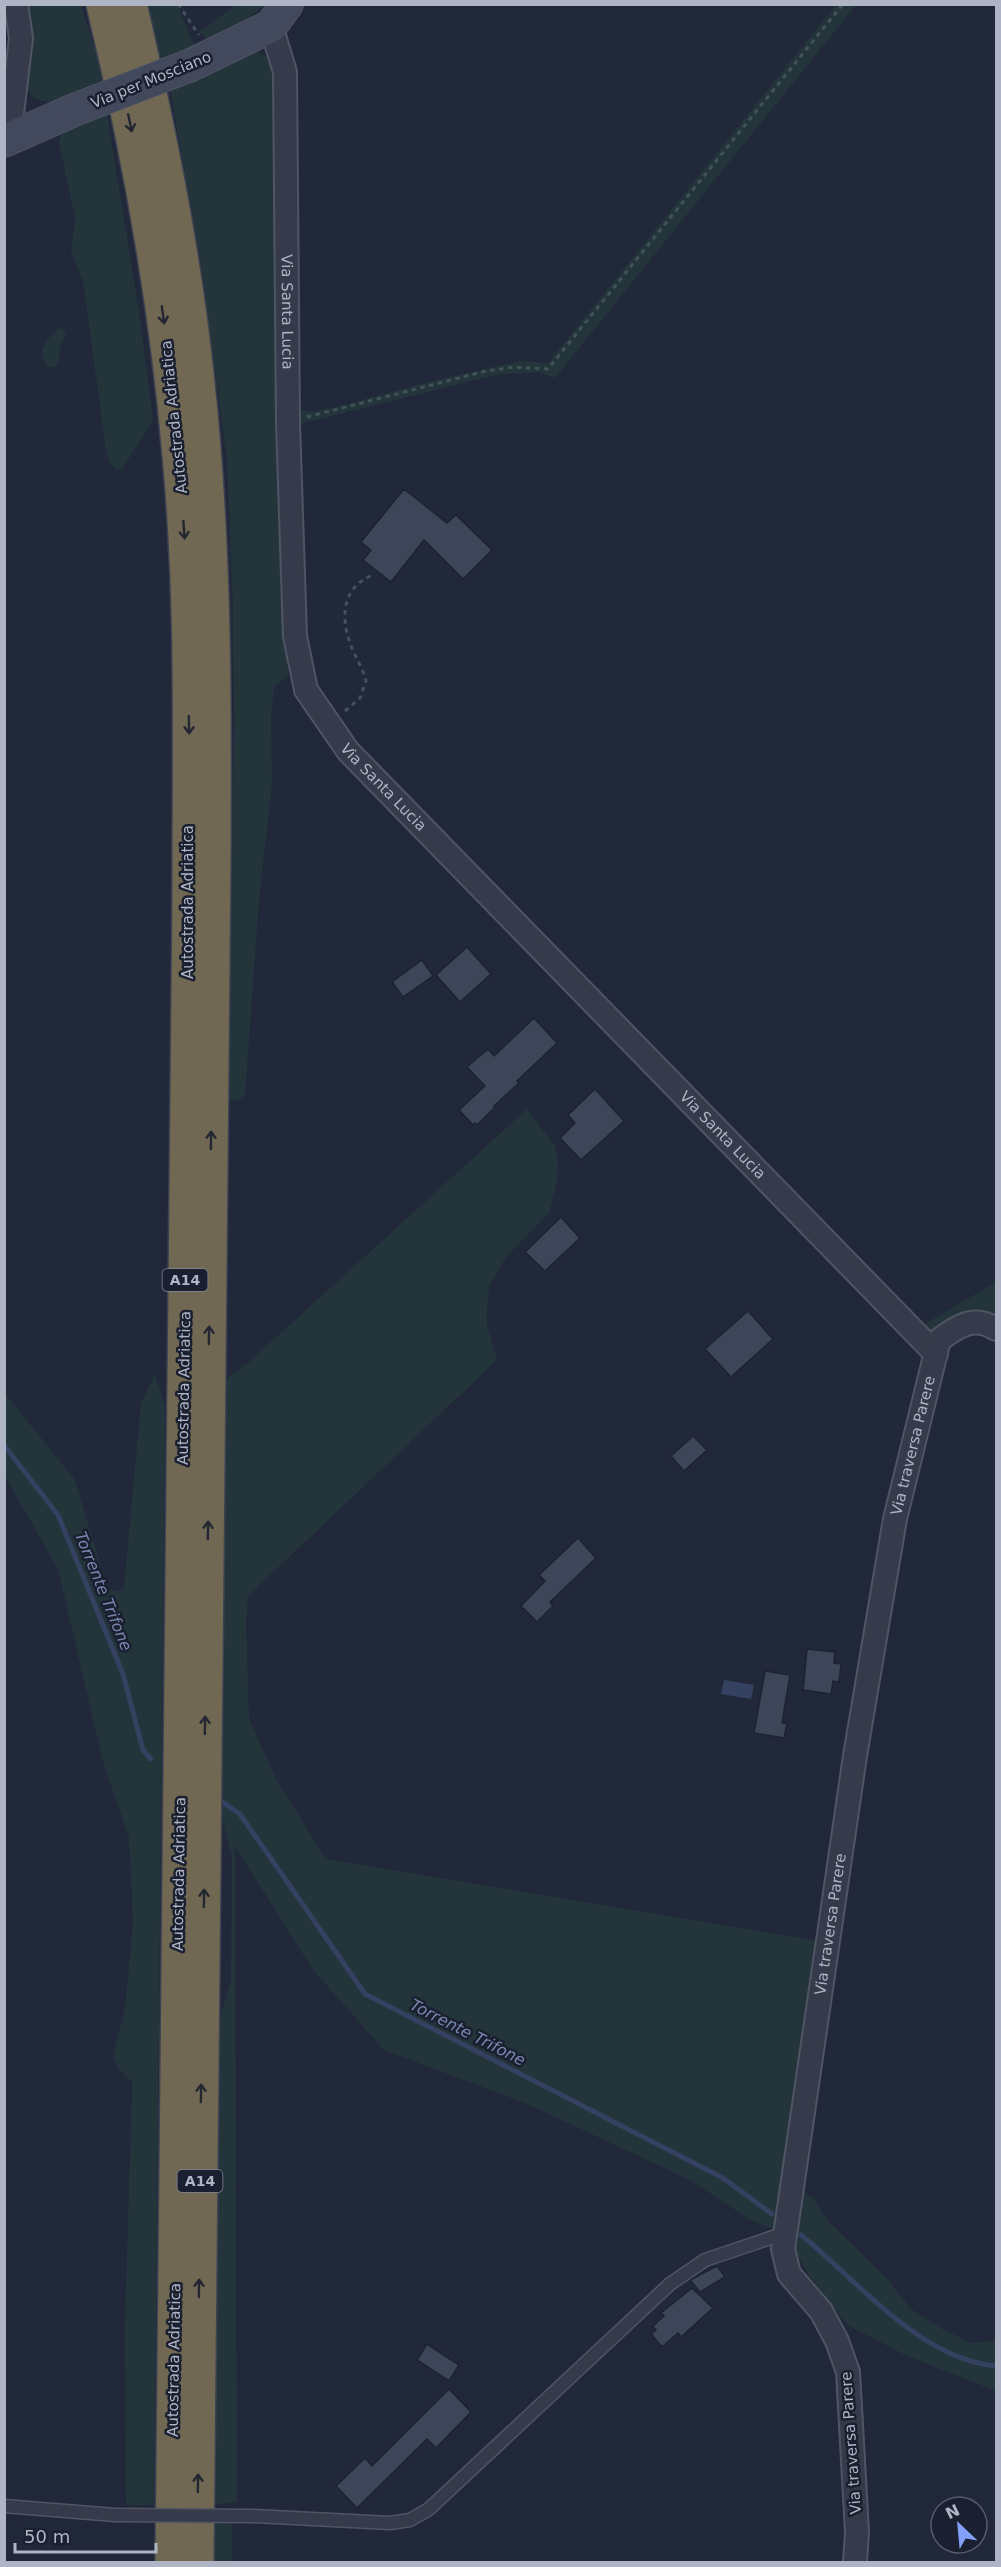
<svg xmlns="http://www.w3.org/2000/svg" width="1001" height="2567" font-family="'DejaVu Sans',sans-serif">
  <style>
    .green { fill: #23353b }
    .water { fill: #354161 }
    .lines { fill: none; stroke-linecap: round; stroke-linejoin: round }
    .stream { stroke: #354161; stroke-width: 5 }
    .building { fill: #3d4659; stroke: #1c2231; stroke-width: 1.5 }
    .lane-casing { stroke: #505565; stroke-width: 15 }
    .street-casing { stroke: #505565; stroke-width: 26 }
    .secondary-casing { stroke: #505565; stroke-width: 34 }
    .highway-casing { stroke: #3d4252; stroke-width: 36 }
    .path { stroke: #415258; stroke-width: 3; stroke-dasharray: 4.5 4.5; stroke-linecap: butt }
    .lane { stroke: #353b4a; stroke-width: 12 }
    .street { stroke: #353b4a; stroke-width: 22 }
    .secondary { stroke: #43495d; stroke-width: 32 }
    .highway { stroke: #706852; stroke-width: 33 }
    .lane-bridge-casing { stroke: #505565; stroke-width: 15; stroke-linecap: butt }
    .secondary-bridge-casing { stroke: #505565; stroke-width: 34; stroke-linecap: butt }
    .lane-bridge { stroke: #353b4a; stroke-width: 12 }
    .secondary-bridge { stroke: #43495d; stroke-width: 32 }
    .oneway { stroke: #232732 }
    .labels { text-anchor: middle; stroke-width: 5; stroke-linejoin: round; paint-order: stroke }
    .shield { fill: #1a202f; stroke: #838899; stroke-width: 1.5 }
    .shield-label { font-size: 14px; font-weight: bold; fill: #b0b5c6 }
    .street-label { font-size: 15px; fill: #b0b5c6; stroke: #1a202f }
    .water-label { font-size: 16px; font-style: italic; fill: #7787af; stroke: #1a202f }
  </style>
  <rect width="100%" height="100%" fill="#21283a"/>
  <path class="green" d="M25 5H81L107 88C82 96 35 119 25 82Z
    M144 5H177L195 47 159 61Z
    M236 5H265L233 29 208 42 200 31Z
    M836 5H856L555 378 539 372 495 375 300 424V409L310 412 341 406 420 384 520 361 548 363Z
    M257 51 267 57 274 66 279 508 288 675 274 687 271 719 272 784 259 899 245 1096 235 1101 228 1099 234 741 233 610 227 461 202 271 169 83 196 75Z
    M106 107 140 319 153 421 122 469 117 470 110 463 106 450 83 281 71 251 75 218 59 142 61 131Z
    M60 328 65 330 66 335 60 347 58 365 50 368C33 355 46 338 60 328Z
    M527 1109 555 1146 558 1162 557 1182 549 1213 506 1257 489 1286 486 1322 497 1360 248 1596 246 1622 249 1719 276 1779 326 1859 824 1942 778 2225 774 2229 752 2221 690 2180 523 2102 384 2050 313 1970 235 1846 237 2502 211 2505 219 2021 231 1981 232 1856 219 1809V1385L250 1361Z
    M996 1282V1312H977L936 1334 921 1326Z
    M155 1374 165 1406 154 2505H126L125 2327 132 2082 117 2067 113 2055 125 2009 133 1922 129 1838 103 1762 58 1569 5 1476 4 1392 75 1480 108 1590 119 1591 124 1587 141 1403Z
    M800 2189 813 2198 828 2221 889 2281 911 2309 944 2330 972 2343 996 2341V2391L905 2355 848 2325 809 2275 797 2255 793 2237Z
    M211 2521H232V2562H210Z"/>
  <path class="water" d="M724 1680 754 1685 751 1699 721 1694Z"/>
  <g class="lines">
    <path class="stream" d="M4 1445 58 1515 123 1674 143 1750 151 1759
      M218 1799 240 1814 365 1994 723 2178 772 2214
      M801 2235C857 2280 921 2360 996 2366"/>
  </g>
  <path class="building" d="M404 489 447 523 456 515 492 550 463 579 424 540 391 582 363 560 371 550 361 542Z
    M467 947 491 974 460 1002 436 975Z
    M422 960 433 976 403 997 392 982Z
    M534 1018 557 1043 517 1081 519 1083 494 1106 495 1107 477 1125 475 1123 473 1125 459 1110 485 1086 467 1067 488 1049 494 1056Z
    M595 1089 624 1121 581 1160 560 1138 575 1123 568 1115Z
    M561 1217 580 1238 545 1271 525 1252Z
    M748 1311 773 1339 731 1377 705 1349Z
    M693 1436 707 1450 684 1471 671 1456Z
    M578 1538 596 1558 550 1602 553 1606 537 1622 521 1606 545 1581 539 1575Z
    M807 1649 835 1652 834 1663 841 1664 839 1682 833 1681 831 1694 803 1690Z
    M765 1671 790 1675 782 1723 787 1724 784 1738 754 1733Z
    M717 2266 725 2277 700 2292 690 2280Z
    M692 2288 713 2308 681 2337 678 2333 662 2347 651 2334 656 2330 653 2326 664 2316 661 2313Z
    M427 2344 459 2365 449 2381 417 2360Z
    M449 2389 471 2412 436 2448 427 2439 357 2508 336 2486 365 2458 372 2466Z"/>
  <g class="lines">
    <defs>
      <path id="lane" d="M4 2506 115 2515
        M253 2516 390 2523 410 2520 429 2509 670 2284 705 2260 785 2233"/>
      <g id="street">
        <path id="s1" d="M271 26 285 72 288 422 295 636 306 690 348 751 936 1354"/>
        <path d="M14 135 11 122 21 38 16 4"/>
        <path id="s2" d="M855 2562 857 2532 848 2372 837 2341 821 2311 789 2274 783 2249 855 1756 895 1519 939 1340C958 1326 974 1315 996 1329"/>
      </g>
      <path id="secondary" d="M191 65 271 26 287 4
        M4 141 74 110"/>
      <path id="highway" d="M103 4C139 153 166 303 179 455 193 603 189 751 189 899L172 2562
        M130 4C159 129 185 255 198 383 215 542 215 703 214 863L197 2562"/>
    </defs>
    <use href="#lane" class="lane-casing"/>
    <use href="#street" class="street-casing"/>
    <use href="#secondary" class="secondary-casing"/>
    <use href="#highway" class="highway-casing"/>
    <path class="path" d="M178 4 199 35
      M307 417 486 371 514 367 548 369 843 4
      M345 711 360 698 366 681C363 669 356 658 351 646 340 617 342 587 373 575"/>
    <use href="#lane" class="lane"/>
    <use href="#street" class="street"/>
    <use href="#secondary" class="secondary"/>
    <use href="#highway" class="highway"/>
    <defs>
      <path id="lane-bridge" d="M115 2515 253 2516"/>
      <path id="secondary-bridge" d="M74 110 191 65"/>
    </defs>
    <use href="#lane-bridge" class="lane-bridge-casing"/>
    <use href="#secondary-bridge" class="secondary-bridge-casing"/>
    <use href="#lane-bridge" class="lane-bridge"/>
    <use href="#secondary-bridge" class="secondary-bridge"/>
  </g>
  <defs><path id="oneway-shaft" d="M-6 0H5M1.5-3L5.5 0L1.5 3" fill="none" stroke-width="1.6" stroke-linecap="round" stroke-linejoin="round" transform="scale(1.5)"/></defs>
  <g class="oneway">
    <use href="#oneway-shaft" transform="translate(130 123) rotate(78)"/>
    <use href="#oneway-shaft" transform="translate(163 315) rotate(82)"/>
    <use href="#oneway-shaft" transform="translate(184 530) rotate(86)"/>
    <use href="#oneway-shaft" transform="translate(189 725) rotate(89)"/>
    <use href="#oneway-shaft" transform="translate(211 1140) rotate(-89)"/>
    <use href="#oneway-shaft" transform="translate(209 1335) rotate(-89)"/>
    <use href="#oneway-shaft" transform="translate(208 1530) rotate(-89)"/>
    <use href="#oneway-shaft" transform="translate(205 1725) rotate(-89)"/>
    <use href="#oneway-shaft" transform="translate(204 1898) rotate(-89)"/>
    <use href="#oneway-shaft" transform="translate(201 2093) rotate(-89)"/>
    <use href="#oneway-shaft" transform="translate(199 2288) rotate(-89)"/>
    <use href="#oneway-shaft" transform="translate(198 2483) rotate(-89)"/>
  </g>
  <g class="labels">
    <g class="shield">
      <rect x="162.5" y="1269" width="45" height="22" rx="4.5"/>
      <rect x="177.5" y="2170" width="45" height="22" rx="4.5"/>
    </g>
    <g class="shield-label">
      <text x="185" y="1285">A14</text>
      <text x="200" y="2186">A14</text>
    </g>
    <g class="street-label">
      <text transform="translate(151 80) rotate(-22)" y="5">Via per Mosciano</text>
      <text dy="5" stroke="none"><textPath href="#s1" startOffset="288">Via Santa Lucia</textPath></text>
      <text transform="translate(174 417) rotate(-96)" y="5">Autostrada Adriatica</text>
      <text dy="5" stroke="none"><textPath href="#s1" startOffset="792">Via Santa Lucia</textPath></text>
      <text transform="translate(188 902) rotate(-90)" y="5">Autostrada Adriatica</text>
      <text dy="5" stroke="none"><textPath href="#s1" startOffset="1278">Via Santa Lucia</textPath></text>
      <text transform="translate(184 1388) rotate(-89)" y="5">Autostrada Adriatica</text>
      <text dy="5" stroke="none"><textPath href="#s2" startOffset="1146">Via traversa Parere</textPath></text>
      <text transform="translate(179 1874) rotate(-89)" y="5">Autostrada Adriatica</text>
      <text dy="5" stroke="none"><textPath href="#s2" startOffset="660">Via traversa Parere</textPath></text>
      <text transform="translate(174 2360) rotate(-89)" y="5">Autostrada Adriatica</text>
      <text transform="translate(851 2443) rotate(-94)" y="5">Via traversa Parere</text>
    </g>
    <g class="water-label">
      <text transform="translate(104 1591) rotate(68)" y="6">Torrente Trifone</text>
      <text transform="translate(468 2032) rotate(27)" y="6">Torrente Trifone</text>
    </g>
  </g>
  <rect width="1001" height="2567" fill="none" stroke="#b0b5c6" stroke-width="12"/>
  <g transform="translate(959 2525) rotate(334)"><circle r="28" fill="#1a202f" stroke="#565c6b" stroke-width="1.5"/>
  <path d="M0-4.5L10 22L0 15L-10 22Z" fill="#83a0f8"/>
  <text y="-9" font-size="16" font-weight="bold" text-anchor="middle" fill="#b0b5c6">N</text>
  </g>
  <path d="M15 2543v9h141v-9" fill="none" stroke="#b0b5c6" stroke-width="3"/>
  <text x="24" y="2543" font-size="18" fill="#b0b5c6" stroke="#1a202f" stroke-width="4.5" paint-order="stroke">50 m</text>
</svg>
